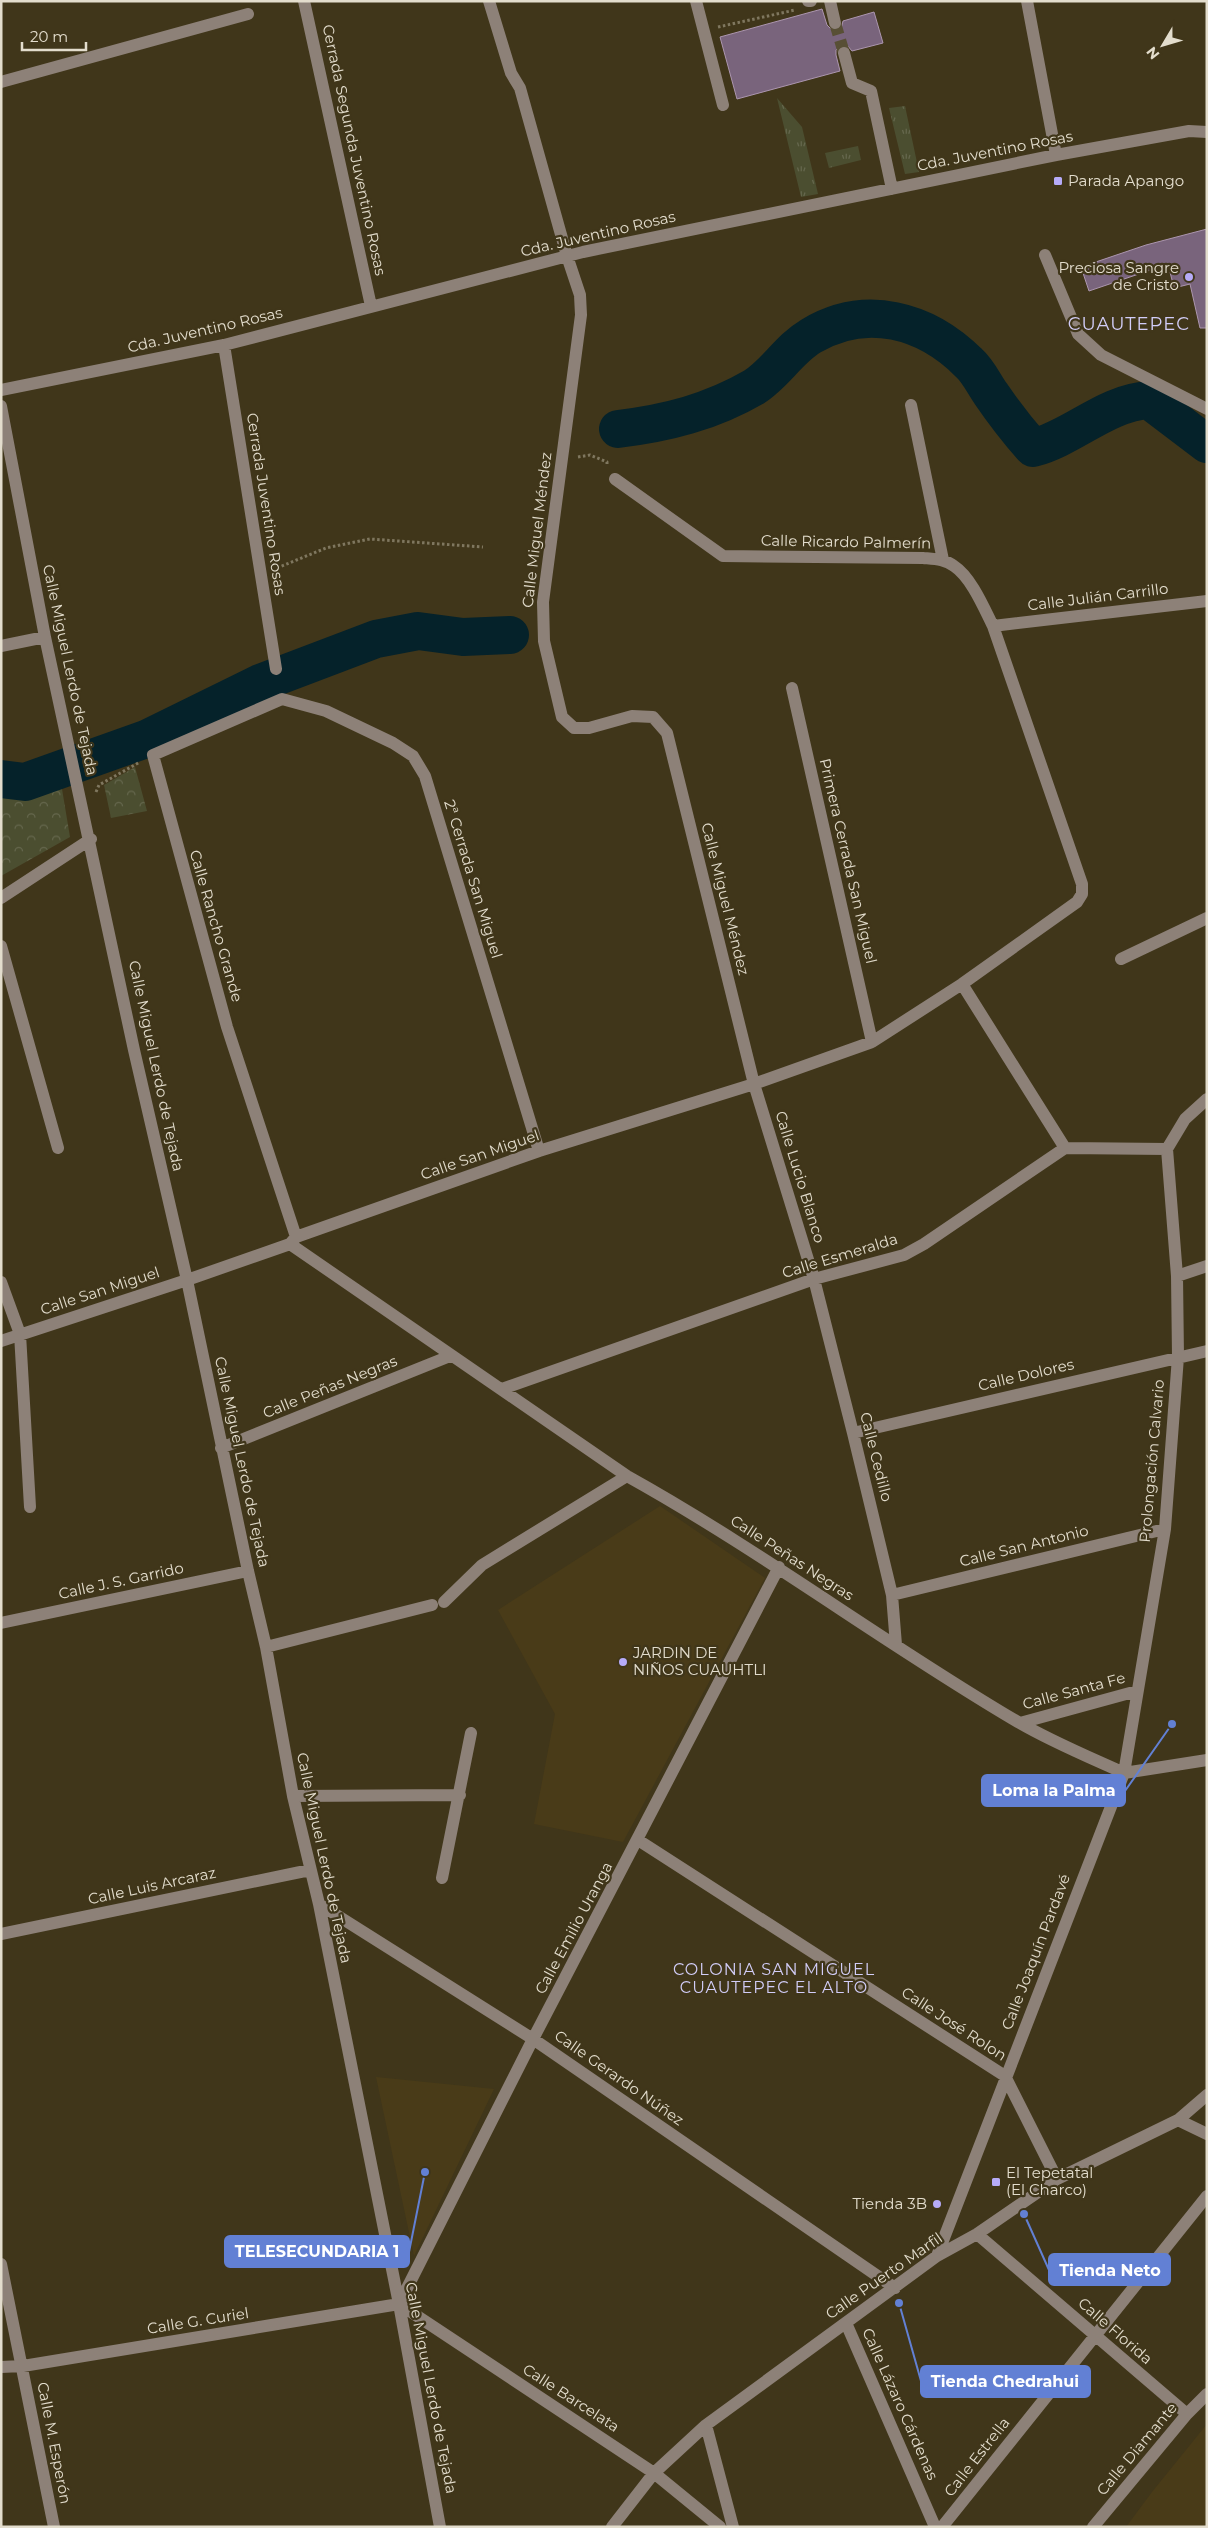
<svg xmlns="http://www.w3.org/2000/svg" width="1208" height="2528" font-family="Montserrat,sans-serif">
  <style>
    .built { fill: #493b18 }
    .grass { fill: url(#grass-tufts) }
    .park { fill: url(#park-crowns) }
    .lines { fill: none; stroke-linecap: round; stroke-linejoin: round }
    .river { stroke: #05222a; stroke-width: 38 }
    .building { fill: #79647c; stroke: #ac96af }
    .minor-tunnel { stroke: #584f35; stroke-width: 12; stroke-dasharray: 12 6; stroke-linecap: butt }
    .path { stroke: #7f775f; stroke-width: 3; stroke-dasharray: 2.5 2.5; stroke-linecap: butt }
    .minor { stroke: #8d8178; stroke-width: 12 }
    .poi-dot { fill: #b6abf8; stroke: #40361a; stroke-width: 2 }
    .labels { text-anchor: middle; stroke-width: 4.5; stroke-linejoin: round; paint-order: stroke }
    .street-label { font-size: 15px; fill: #e3ddcd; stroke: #40361a }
    .poi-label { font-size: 15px; fill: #e3ddcd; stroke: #40361a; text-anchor: start }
    .neighbourhood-label { font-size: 16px; letter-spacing: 1px; fill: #d2cdf8; stroke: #40361a }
    .quarter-label { font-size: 18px; letter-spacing: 1px; fill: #d2cdf8; stroke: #40361a }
    .leader { fill: none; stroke: #6280d4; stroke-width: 2 }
    .callout-dot { fill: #6280d4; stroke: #40361a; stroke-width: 2 }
    .callout { fill: #6280d4; stroke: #6280d4; stroke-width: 2 }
    .callout-label { font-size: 16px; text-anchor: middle; font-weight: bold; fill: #fff }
  </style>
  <defs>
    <pattern id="grass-tufts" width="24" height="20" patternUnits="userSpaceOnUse" patternTransform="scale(1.25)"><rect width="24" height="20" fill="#4b4e30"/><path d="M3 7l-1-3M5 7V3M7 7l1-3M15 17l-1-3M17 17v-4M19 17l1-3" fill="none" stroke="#65674d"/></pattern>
    <pattern id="park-crowns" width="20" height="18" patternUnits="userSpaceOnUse" patternTransform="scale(1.25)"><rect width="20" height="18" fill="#4b4e30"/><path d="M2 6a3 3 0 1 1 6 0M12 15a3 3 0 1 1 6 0" fill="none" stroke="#65674d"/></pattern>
  </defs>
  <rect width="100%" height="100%" fill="#40361a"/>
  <path class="built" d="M660 1506 765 1578 623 1842 534 1824 555 1714 498 1610Z
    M376 2077 494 2089 414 2256Z
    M1207 2424V2527H1126L1152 2492Z"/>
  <path class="grass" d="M777 98 802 127 818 194 801 197Z
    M905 106 919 172 905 174 889 108Z
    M858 146 861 160 829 168 825 153Z"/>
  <path class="park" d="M135 767 147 811 111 818 104 785Z
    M59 771 70 837 1 876V779L25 782Z"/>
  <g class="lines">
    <path class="river" d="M618 429C667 423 711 412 754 387 775 374 789 349 811 336 866 303 926 320 969 363 978 371 984 384 991 394 1004 413 1018 431 1033 448 1074 437 1105 403 1149 400L1207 444
      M1 779 25 782 146 739 260 683 376 639 418 631 463 637 510 635"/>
  </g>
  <path class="building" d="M822 9 827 25 833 31 841 29 843 21 874 12 883 43 852 51 847 45H841L836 50V55L840 71 737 99 720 37Z
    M1207 229V328H1200L1190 284 1174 288 1168 264 1089 291 1081 267 1146 245Z"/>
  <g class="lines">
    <path class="minor-tunnel" d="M835 23 844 53"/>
    <path class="path" d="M718 27 795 10
      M578 457 590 455 607 462V465
      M277 568 326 548 370 539 483 547
      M96 792 99 785 140 762"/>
    <path class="minor" d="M304 1 371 306
      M489 1 511 73 520 88 567 256 580 295 581 315 543 602 544 641 562 717 574 728H589L632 716 653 717 667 733 754 1084 814 1279 853 1433 892 1595 896 1645
      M696 1 723 105
      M808 1H811
      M830 1 835 23
      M1027 1 1056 155
      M844 53 852 83 871 91 892 189
      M1 82 248 14
      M1045 255 1078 334 1101 355 1207 409
      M224 345 276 669
      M1 390 224 345 583 252 1056 155 1189 131 1207 132
      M911 405 943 560
      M1 406 45 637 134 1050 187 1280 248 1571 266 1647 293 1796 319 1904 399 2304 440 2527
      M993 626 1207 601
      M1 646 45 637
      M792 688 872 1042
      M1 898 91 839
      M1 946 58 1148
      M1121 959 1207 918
      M962 984 1065 1148
      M296 1237 227 1027 153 755 282 699 326 711 393 743 413 756 425 776 539 1151
      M290 1244 627 1476C762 1551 885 1644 1018 1722 1052 1742 1089 1757 1124 1773
      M1177 1276 1207 1266
      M1 1282 20 1334 30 1507
      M1 1341 187 1280 290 1244 296 1237 539 1151 754 1084 872 1042 962 984 1077 902 1082 894V884L993 626C984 608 971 577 954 566 945 559 934 559 923 558L723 556 615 479
      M502 1389 814 1279 904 1255 924 1244 1065 1148 1167 1149 1185 1119 1207 1099
      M853 1433 1207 1351
      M221 1448 450 1356
      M892 1595 1165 1529
      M444 1602 482 1565 627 1476
      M1 1623 248 1571
      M266 1647 432 1605
      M1020 1723 1137 1691
      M1124 1773 1207 1760
      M293 1796 460 1795
      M638 1840 1005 2076 1057 2179
      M442 1878 471 1733
      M319 1904 533 2039 895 2288
      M1 1934 310 1870
      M1178 2120 1207 2134
      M977 2234 1187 2414
      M937 2256 1124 1773 1165 1529 1178 1357 1177 1276 1167 1149
      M1 2264 54 2527
      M399 2304 533 2039 779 1567
      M399 2304 654 2473 720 2527
      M846 2323 935 2527
      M1 2367 23 2366 399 2304
      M706 2425 733 2527
      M612 2527 654 2473 706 2425 937 2256 977 2234 1057 2179 1178 2120 1207 2095
      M942 2527 1207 2196
      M1093 2527 1187 2414 1207 2394"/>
  </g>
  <g class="poi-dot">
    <rect x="1053" y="176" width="10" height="10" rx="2.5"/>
    <circle cx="1189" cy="277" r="5"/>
    <circle cx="623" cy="1662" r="5"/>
    <rect x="991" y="2177" width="10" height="10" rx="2.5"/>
    <circle cx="937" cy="2204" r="5"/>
  </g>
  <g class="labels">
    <g class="street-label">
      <text transform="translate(354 150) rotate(78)" y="5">Cerrada Segunda Juventino Rosas</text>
      <text transform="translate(995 151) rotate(-11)" y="5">Cda. Juventino Rosas</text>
      <text transform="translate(598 234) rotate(-13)" y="5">Cda. Juventino Rosas</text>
      <text transform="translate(205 330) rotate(-13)" y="5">Cda. Juventino Rosas</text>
      <text transform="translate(266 504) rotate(81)" y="5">Cerrada Juventino Rosas</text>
      <text transform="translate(537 530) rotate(-83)" y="5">Calle Miguel Méndez</text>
      <text transform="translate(846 542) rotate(1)" y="5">Calle Ricardo Palmerín</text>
      <text transform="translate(1098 597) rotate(-7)" y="5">Calle Julián Carrillo</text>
      <text transform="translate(70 670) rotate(78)" y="5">Calle Miguel Lerdo de Tejada</text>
      <text transform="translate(848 861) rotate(77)" y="5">Primera Cerrada San Miguel</text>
      <text transform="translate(473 879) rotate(73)" y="5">2ª Cerrada San Miguel</text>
      <text transform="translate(725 899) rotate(76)" y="5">Calle Miguel Méndez</text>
      <text transform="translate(216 926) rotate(74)" y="5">Calle Rancho Grande</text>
      <text transform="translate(156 1066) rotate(78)" y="5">Calle Miguel Lerdo de Tejada</text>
      <text transform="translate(480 1155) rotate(-19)" y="5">Calle San Miguel</text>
      <text transform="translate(800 1177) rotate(73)" y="5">Calle Lucio Blanco</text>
      <text transform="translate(840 1256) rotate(-17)" y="5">Calle Esmeralda</text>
      <text transform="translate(100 1291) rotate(-18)" y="5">Calle San Miguel</text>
      <text transform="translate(1026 1375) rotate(-13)" y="5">Calle Dolores</text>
      <text transform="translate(330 1387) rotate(-22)" y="5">Calle Peñas Negras</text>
      <text transform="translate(876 1457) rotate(76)" y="5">Calle Cedillo</text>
      <text transform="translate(1152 1461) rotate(-85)" y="5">Prolongación Calvario</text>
      <text transform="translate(242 1462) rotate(78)" y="5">Calle Miguel Lerdo de Tejada</text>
      <text transform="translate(1024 1546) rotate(-14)" y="5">Calle San Antonio</text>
      <text transform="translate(792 1558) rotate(33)" y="5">Calle Peñas Negras</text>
      <text transform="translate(121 1581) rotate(-12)" y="5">Calle J. S. Garrido</text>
      <text transform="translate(1074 1691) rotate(-15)" y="5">Calle Santa Fe</text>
      <text transform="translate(324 1858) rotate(78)" y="5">Calle Miguel Lerdo de Tejada</text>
      <text transform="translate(152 1886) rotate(-12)" y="5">Calle Luis Arcaraz</text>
      <text transform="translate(574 1928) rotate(-62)" y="5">Calle Emilio Uranga</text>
      <text transform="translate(1036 1952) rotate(-69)" y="5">Calle Joaquín Pardavé</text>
      <text transform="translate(954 2024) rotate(33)" y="5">Calle José Rolon</text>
      <text transform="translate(619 2078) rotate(35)" y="5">Calle Gerardo Núñez</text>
      <text transform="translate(884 2276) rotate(-35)" y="5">Calle Puerto Marfil</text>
      <text transform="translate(198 2321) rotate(-9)" y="5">Calle G. Curiel</text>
      <text transform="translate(1115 2331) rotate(41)" y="5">Calle Florida</text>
      <text transform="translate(431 2388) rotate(79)" y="5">Calle Miguel Lerdo de Tejada</text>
      <text transform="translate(571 2398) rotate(33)" y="5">Calle Barcelata</text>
      <text transform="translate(900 2404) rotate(66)" y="5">Calle Lázaro Cárdenas</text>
      <text transform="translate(54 2443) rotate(79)" y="5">Calle M. Esperón</text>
      <text transform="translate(1137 2449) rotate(-50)" y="5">Calle Diamante</text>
      <text transform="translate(977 2457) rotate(-52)" y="5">Calle Estrella</text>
    </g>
    <g class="poi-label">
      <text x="1068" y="186">Parada Apango</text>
      <text x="1179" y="273" text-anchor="end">Preciosa Sangre<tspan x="1179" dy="17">de Cristo</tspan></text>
      <text x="633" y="1658">JARDIN DE<tspan x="633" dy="17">NIÑOS CUAUHTLI</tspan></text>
      <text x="1006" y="2178">El Tepetatal<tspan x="1006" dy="17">(El Charco)</tspan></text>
      <text x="927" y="2209" text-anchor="end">Tienda 3B</text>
    </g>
    <g class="neighbourhood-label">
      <text x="774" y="1975">COLONIA SAN MIGUEL<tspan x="774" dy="18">CUAUTEPEC EL ALTO</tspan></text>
    </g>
    <g class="quarter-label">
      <text x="1129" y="330">CUAUTEPEC</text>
    </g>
  </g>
  <path class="leader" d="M1172 1724L1125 1791M425 2172L409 2252M1024 2214L1049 2270M899 2303L921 2381"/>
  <g class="callout-dot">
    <circle cx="1172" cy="1724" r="5"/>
    <circle cx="425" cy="2172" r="5"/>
    <circle cx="1024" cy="2214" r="5"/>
    <circle cx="899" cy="2303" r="5"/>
  </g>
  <g class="callout">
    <rect x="982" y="1775" width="143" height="31" rx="5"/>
    <rect x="225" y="2236" width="184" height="31" rx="5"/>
    <rect x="1049" y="2254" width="121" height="31" rx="5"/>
    <rect x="921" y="2366" width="169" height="31" rx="5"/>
  </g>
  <g class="callout-label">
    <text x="1054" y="1796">Loma la Palma</text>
    <text x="317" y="2257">TELESECUNDARIA 1</text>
    <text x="1110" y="2276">Tienda Neto</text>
    <text x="1005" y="2387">Tienda Chedrahui</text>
  </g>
  <rect width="1208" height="2528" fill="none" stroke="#e3ddcd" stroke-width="5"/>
  <g transform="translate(1163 45) rotate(232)" stroke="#40361a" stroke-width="4" paint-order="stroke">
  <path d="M0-4L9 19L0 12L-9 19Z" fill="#e3ddcd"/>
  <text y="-8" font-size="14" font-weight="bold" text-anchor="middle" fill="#e3ddcd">N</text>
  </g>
  <path d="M22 42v8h64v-8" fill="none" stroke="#e3ddcd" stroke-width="2.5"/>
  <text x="30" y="42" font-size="15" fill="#e3ddcd" stroke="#40361a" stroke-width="4" paint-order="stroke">20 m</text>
</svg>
